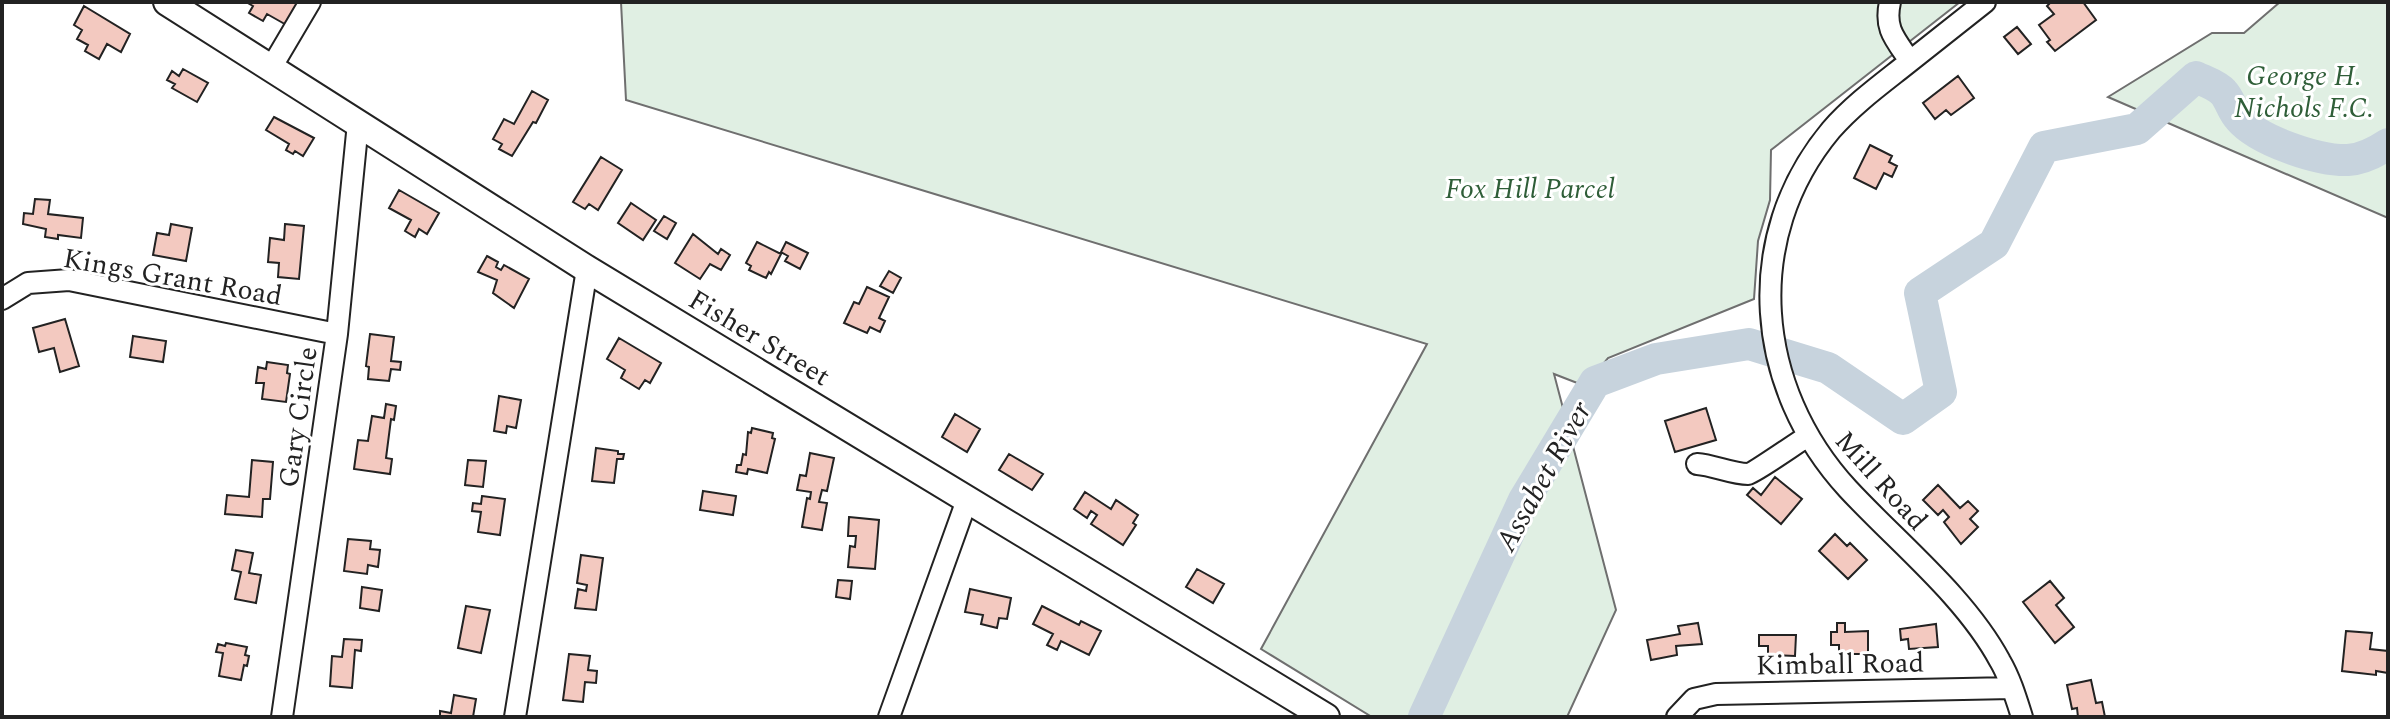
<svg xmlns="http://www.w3.org/2000/svg" width="2390" height="719" font-family="Spectral,serif">
  <style>
    .green { fill: #e0efe3; stroke: #6f6f6f; stroke-width: 2 }
    .lines { fill: none; stroke-linecap: round; stroke-linejoin: round }
    .river { stroke: #c7d3dd; stroke-width: 32 }
    .building { fill: #f3c9c0; stroke: #222; stroke-width: 2 }
    .minor-casing { stroke: #222; stroke-width: 24 }
    .major-casing { stroke: #222; stroke-width: 30 }
    .minor { stroke: #fff; stroke-width: 20 }
    .major { stroke: #fff; stroke-width: 26 }
    .labels { text-anchor: middle; stroke-width: 6; stroke-linejoin: round; paint-order: stroke }
    .park-label { font-size: 28px; font-style: italic; fill: #2f5e38; stroke: #fff }
    .street-label { font-size: 28px; fill: #222; stroke: #fff }
    .water-label { font-size: 30px; font-style: italic; fill: #222; stroke: #fff }
  </style>
  <rect width="100%" height="100%" fill="#fff"/>
  <path class="green" d="M621 2H1960L1771 150 1770 200 1758 241 1754 299 1608 358 1585 386 1554 374 1616 610 1567 717H1372L1261 649 1427 344 626 100Z
    M2280 2H2388V218L2108 97 2212 33H2244Z"/>
  <g class="lines">
    <path class="river" d="M1424 717 1524 500 1595 382 1656 359 1749 344 1828 368 1903 419 1941 392 1920 293 1994 244 2044 147 2137 129 2196 77C2204 81 2217 85 2223 92 2230 99 2232 111 2239 118 2258 141 2319 161 2348 160 2363 159 2376 152 2388 144"/>
  </g>
  <path class="building" d="M246 2H304L290 27 267 14 263 21 249 13 253 6Z
    M2051 2H2083L2096 20 2055 51 2047 42 2050 40 2039 25 2054 14 2047 6Z
    M84 6 130 34 121 52 107 44 99 59 85 51 88 45 77 39 82 30 74 25Z
    M2017 27 2031 44 2018 54 2004 37Z
    M183 69 208 83 197 102 172 88 175 84 167 80 172 71 179 76Z
    M1958 76 1974 98 1951 115 1946 110 1935 119 1923 103Z
    M532 91 548 100 536 123 533 122 512 156 499 149 502 144 493 139 504 119 514 124Z
    M274 117 314 138 303 156 295 151 293 154 286 150 289 144 266 130Z
    M1870 145 1892 156 1889 162 1897 166 1892 177 1884 173 1876 189 1854 178Z
    M601 157 622 170 598 210 589 204 585 209 573 202Z
    M399 190 439 213 427 234 419 229 415 237 405 231 411 220 389 208Z
    M35 199 50 200 48 214 83 218 81 238 58 235V239L45 237 46 229 23 224 24 213 33 214Z
    M631 203 656 220 643 240 618 223Z
    M664 216 676 223 667 239 654 231Z
    M171 224 192 228 186 261 153 255 157 233 169 235Z
    M285 224 304 226 299 279 278 277 279 263 268 262 270 238 284 240Z
    M693 234 718 254 721 249 730 255 721 270 710 264 700 279 675 263Z
    M757 242 781 254 771 274 769 272 766 278 749 270 751 266 746 263Z
    M786 242 808 253 800 269 785 261 788 256 781 252Z
    M487 256 498 262 496 267 501 270 504 265 529 279 514 308 493 293 497 280 478 272Z
    M889 271 901 278 893 293 880 286Z
    M867 287 889 297 879 318 885 321 880 332 870 327 867 333 844 323 854 302 859 304Z
    M65 319 79 366 60 372 54 348 39 352 33 328Z
    M370 334 394 337 391 361 401 362 400 370 391 369 389 381 368 379 369 367 366 366Z
    M133 336 166 341 163 362 130 357Z
    M619 338 661 363 650 383 645 380 639 389 621 378 625 370 607 359Z
    M267 362 288 365 287 373 290 374 286 402 262 399 264 383H256L258 367 266 369Z
    M499 396 521 400 516 428 507 426 506 433 494 431Z
    M386 404 396 406 394 420 391 419 386 458 392 459 390 474 354 469 358 440 368 441 372 416 384 418Z
    M1706 408 1716 440 1675 452 1665 421Z
    M955 414 980 429 967 452 942 437Z
    M752 428 773 433 772 438 775 439 767 473 748 469 747 474 736 472 737 465H741L743 454 746 455 748 432 751 433Z
    M596 448 618 451V454H624L623 459H617L614 483 592 481Z
    M810 453 834 458 827 491 822 490 819 502 827 503 822 530 802 527 807 498 810 499 811 492 797 490 800 475 806 476Z
    M1009 454 1043 474 1032 490 999 470Z
    M252 460 273 462 270 499H263L262 517 225 514 227 495 249 497Z
    M468 460 486 461 483 487 465 485Z
    M1775 477 1802 499 1781 524 1747 495 1753 488 1761 495Z
    M1938 485 1960 508 1968 501 1978 511 1970 519 1978 527 1961 544 1944 522 1949 517 1943 510 1938 515 1923 500Z
    M703 491 736 496 733 515 700 510Z
    M1085 492 1111 509 1116 500 1138 515 1133 523 1136 525 1123 545 1091 524 1097 515 1091 511 1087 518 1074 509Z
    M482 496 505 499 500 535 478 532 481 512 472 511 473 503 481 504Z
    M849 517 879 520 875 569 848 567 850 546 855 547 856 536H848Z
    M1835 534 1847 546 1850 543 1867 560 1848 579 1819 551Z
    M348 539 371 541 370 549 380 550 378 567 368 565 367 574 344 571Z
    M236 550 253 553 249 573 261 575 256 603 235 599 241 572 232 570Z
    M581 555 603 558 596 610 575 608 578 589 586 591 587 585 577 583Z
    M1197 569 1224 584 1213 603 1186 587Z
    M838 580 852 581 850 599 836 597Z
    M2050 581 2064 598 2056 605 2074 627 2055 643 2023 602Z
    M362 587 382 590 379 611 360 608Z
    M970 589 1011 598 1007 619 999 618 997 628 981 624 983 615 965 612Z
    M466 606 490 610 481 653 458 648Z
    M1042 606 1079 625 1081 621 1101 631 1089 655 1061 641 1057 650 1047 645 1053 634 1033 624Z
    M1698 623 1702 644 1676 646 1677 655 1651 660 1647 640 1680 634 1678 626Z
    M1837 623H1845V632L1868 631V654H1839V645H1831V632H1837Z
    M1936 624 1938 647 1909 649 1908 639 1901 640 1900 629Z
    M2346 631 2372 633 2370 649 2388 651V673L2376 671V675L2342 671Z
    M1759 635H1796L1795 656 1768 655V646H1759Z
    M344 639 362 640 361 651 355 650 352 688 330 686 332 656 342 657Z
    M226 643 247 647 245 655 249 656 247 666 244 665 241 680 219 676 223 653 216 652 218 644 225 646Z
    M569 654 590 656 588 670 597 671 596 683 585 682 583 702 563 700Z
    M2091 680 2096 703 2102 702 2105 717H2078L2077 708 2072 709 2067 685Z
    M454 695 476 699 473 717H440V711L451 713Z"/>
  <g class="lines">
    <defs>
      <path id="minor" d="M1890 2C1884 29 1895 39 1910 61
        M1985 2C1956 25 1928 47 1899 70 1876 88 1851 107 1831 130 1741 238 1755 388 1848 489 1898 543 1965 596 2000 661 2010 678 2016 698 2022 717
        M271 68 310 2
        M2 299 28 283 69 280 337 334
        M1697 464C1713 465 1732 474 1748 474 1754 473 1798 442 1808 436
        M282 717 337 334 358 123
        M515 717 587 269
        M889 717 967 500
        M1677 717 1694 699 1716 694 2012 688"/>
      <path id="major" d="M167 2 587 269 1326 717"/>
    </defs>
    <use href="#minor" class="minor-casing"/>
    <use href="#major" class="major-casing"/>
    <use href="#minor" class="minor"/>
    <use href="#major" class="major"/>
  </g>
  <g class="labels">
    <g class="park-label">
      <text x="2304" y="85">George H.<tspan x="2304" dy="32">Nichols F.C.</tspan></text>
      <text x="1530" y="198">Fox Hill Parcel</text>
    </g>
    <g class="street-label">
      <text transform="translate(173 276) rotate(10)" y="10">Kings Grant Road</text>
      <text transform="translate(760 337) rotate(31)" y="10">Fisher Street</text>
      <text transform="translate(297 417) rotate(-82)" y="10">Gary Circle</text>
      <text transform="translate(1882 480) rotate(48)" y="10">Mill Road</text>
      <text transform="translate(1840 663) rotate(-1)" y="10">Kimball Road</text>
    </g>
    <g class="water-label">
      <text transform="translate(1543 476) rotate(-61)" y="10">Assabet River</text>
    </g>
  </g>
  <rect width="2390" height="719" fill="none" stroke="#222222" stroke-width="8"/>
</svg>
